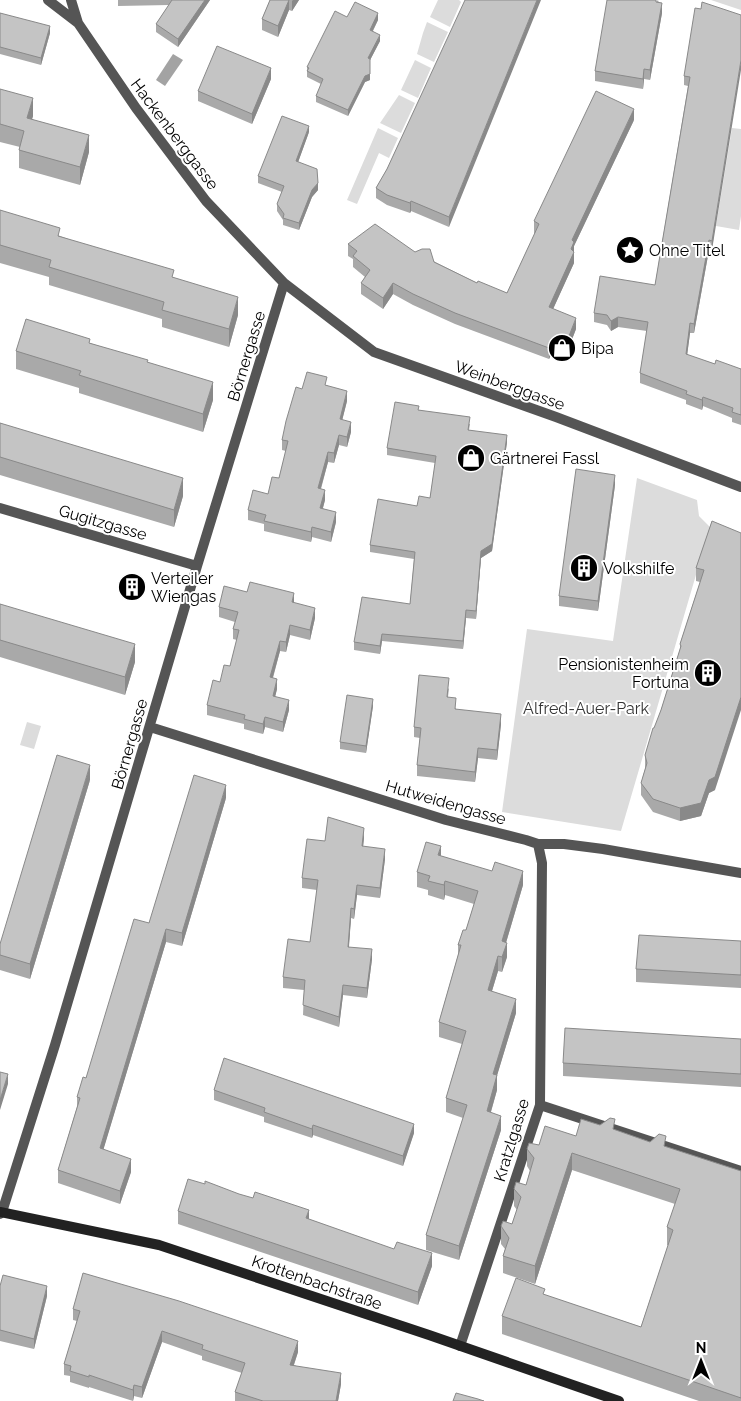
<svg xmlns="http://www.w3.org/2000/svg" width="741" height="1401" font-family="Raleway,sans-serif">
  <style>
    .green { fill: #dcdcdc }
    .water { fill: #a3a3a3 }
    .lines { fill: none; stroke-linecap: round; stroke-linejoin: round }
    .street { stroke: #555; stroke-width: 10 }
    .secondary { stroke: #222; stroke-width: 10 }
    .wall { fill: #a9a9a9 }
    .shaded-wall { fill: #898989 }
    .building { fill: #c4c4c4; stroke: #898989 }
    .labels { text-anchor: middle; stroke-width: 4; stroke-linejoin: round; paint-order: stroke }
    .street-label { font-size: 16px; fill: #000; stroke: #fff }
    .poi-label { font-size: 16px; fill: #000; stroke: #fff; text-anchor: start }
    .park-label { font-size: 16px; fill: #333; stroke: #fff }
  </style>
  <rect width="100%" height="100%" fill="#fff"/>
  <path class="green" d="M438 0H459L461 2 450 27 430 17Z
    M711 0H741V10Z
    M427 22 448 32 434 62 417 54 423 33Z
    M415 60 431 68 418 98 401 90Z
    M399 95 415 103 401 133 380 123Z
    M378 128 398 138 389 158 379 153 357 204 347 200Z
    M732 128 741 129V216L739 230 716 226Z
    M637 478 697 500 699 516 710 527 621 831 502 812 527 629 613 641Z
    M27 722 41 726 34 749 20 745Z"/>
  <path class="water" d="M173 54 183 60 165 86 156 80Z"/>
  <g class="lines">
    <path class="street" d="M48 0 78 23 136 108 206 201 284 283 374 352 556 417 741 487
      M71 0 78 23
      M0 508 197 566
      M150 727 446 820 526 840 538 844H564L603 849 741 873
      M540 1105 741 1171
      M0 1214 2 1212 55 1045 197 566 284 283
      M460 1346 540 1105 542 863 538 844"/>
    <path class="secondary" d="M0 1212 159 1245 429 1335 619 1401"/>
  </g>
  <path class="wall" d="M118 0H210L178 47 156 32V24L169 5 118 6Z
    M270 0H299L292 11 289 10 278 37 262 30V19Z
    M658 0 662 13 650 80 644 79 643 89 595 81V71Z
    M462 8 449 227 411 211 410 213 387 205 376 198V188L387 169Z
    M0 13 50 33 41 65 0 54Z
    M741 15 712 250H709L694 333H690L687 355 715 364 741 369V425L732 422V418L703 406 702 410 686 404V400L640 383V373L647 331 618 327 611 331 607 325 594 322V313L655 285 688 86 684 85V76Z
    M347 17 378 20 373 31 380 41 370 60V80L365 82 348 116 316 102V96L321 84 307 77V67Z
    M271 79 252 124 198 101V91Z
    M0 89 33 116 32 119 89 152 80 185 19 168V150L20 147 0 142Z
    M634 120 574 246V263L553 309 576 329 564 360 551 355 549 359 455 324 413 305 393 294 383 309 361 294V283L365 277 353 267V259L348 256V244L415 252 477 283 507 293 535 233H534V221Z
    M309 132 298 162 318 190 312 197 299 230 283 225V220L277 211V204L282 192 258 183V176Z
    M0 210 60 236 174 278 238 315 229 347 162 327V319L49 285V277L0 263Z
    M90 343 148 363 213 400 203 432 79 393V388L16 369V351Z
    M327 385 347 401 342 420 351 432 347 447 339 445 334 463 328 462 321 489 325 500 323 508 336 522 331 542 312 537 311 542 264 531V524L248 520V510L268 494 279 478 286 451 282 450V440L302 389Z
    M419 410 470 424 469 430 507 442 492 551 481 558 476 619 466 618 463 649 382 641 380 654 354 650V642L410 604 414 559 370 552V545L417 506 430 498 435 463 387 455V448Z
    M0 423 183 496 174 527 0 475Z
    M615 485 598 611 559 606V596Z
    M712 521 715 790 709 793 701 816 680 821 653 812 641 795V783L645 769V755L661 710 680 649V644L700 582 696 581V568Z
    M294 603 315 618 310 640 290 635 286 652 280 651 273 678 277 689 275 696 289 710 283 732 265 727 263 734 244 729V724L207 715V705L220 682 230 666 237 640 233 639V629L235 622 219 617V607Z
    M0 604 135 662 125 695 0 657Z
    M449 688 448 697 456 709 501 724 497 760 478 758 475 782 417 776V765L420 738 414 737V727Z
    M373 706 366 753 340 749V742Z
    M90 780 30 979 0 970V944Z
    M226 798 182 946 166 942 103 1150 131 1172 120 1204 58 1183V1170L77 1107V1097L86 1078 149 923Z
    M364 838 363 847 385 859 380 898 357 895 354 919 351 918 349 947 372 959 367 998 343 995 339 1027 303 1015 304 990 283 988V977L310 942 317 890 302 888V878L325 841Z
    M441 856 523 885 506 943 507 957 502 972 498 971 492 991 516 1013 497 1075V1090L491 1112 501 1130 459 1260 426 1250V1235L463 1118 446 1112V1098L462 1044 439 1037V1022L458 955V945L466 930 474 904 445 895 444 900 428 895V890L417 887V872Z
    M741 941V988L636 982V969Z
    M741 1039V1087L563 1076V1063Z
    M214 1090 414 1133 403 1166 313 1135 312 1138 264 1122V1117L214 1100Z
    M600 1125 615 1130 650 1142 741 1171V1401H699L502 1334V1316L545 1295 641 1327 668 1245H667V1227L675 1204 572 1170 535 1284 503 1273V1256L505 1249 501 1244V1226L512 1224 517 1210 514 1206V1189L526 1185 530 1171 527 1166V1149L576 1136Z
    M178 1211 309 1219 432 1266 418 1305 178 1224Z
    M0 1286 47 1296 34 1349 0 1341Z
    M73 1309 298 1352 294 1365 341 1384 338 1401H235V1392L242 1373 202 1360V1356L162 1342 142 1398 134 1396 133 1401 89 1387V1388L70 1382V1376L64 1375V1364L77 1321 73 1320Z"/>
  <path class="shaded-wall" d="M205 0H210L178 47V39Z
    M289 0V10L278 37V26Z
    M293 0H299L292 11V1Z
    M537 0H541L449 227V217Z
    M662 3V13L650 80V70Z
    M378 13V20L370 36V30Z
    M50 26V33L41 65V58Z
    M380 35V41L368 64V58Z
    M741 60V70L712 250V241Z
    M271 68V79L252 124V114Z
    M644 69V79L643 89V79Z
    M370 74V80L365 82 348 116V110L365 76Z
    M33 98V116L27 136V118Z
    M634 109V120L574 246V263L549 318V307L571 249 572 240Z
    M309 126V132L296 168V161Z
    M89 135V152L80 185V167Z
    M318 183V190L312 197 299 230V223L312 190Z
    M411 201V211L410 213V203Z
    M709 240V250L694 333V324Z
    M393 283V294L383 309V298Z
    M238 297V315L229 347V329Z
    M618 317V327L611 331V321Z
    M576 318V329L564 360V349Z
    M690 323V333L686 364V354Z
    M551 344V355L549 359V348Z
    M213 382V400L203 432V414Z
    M347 391V401L340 429V419Z
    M703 397V406L702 410V400Z
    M351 422V432L347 447V437Z
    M339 435V445L334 463V453Z
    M507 435V442L492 551 481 558 476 619V611L481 551Z
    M328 452V462L318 498V488Z
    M615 475V485L598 611V601Z
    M183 478V496L174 527V510Z
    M325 490V500L320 518V508Z
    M336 512V522L331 542V532Z
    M312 527V537L311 542V532Z
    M294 593V603L292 602Z
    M315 608V618L310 640V630Z
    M466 610V618L463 649V641Z
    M290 625V635L286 652V642Z
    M382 634V641L380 654V646Z
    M280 641V651L270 687V677Z
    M135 644V662L125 695V677Z
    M277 679V689L273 706V696Z
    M741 697V710L715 790 709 793 701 816 680 821V808L709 780Z
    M373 699V706L366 753V746Z
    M289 700V710L283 732V722Z
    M501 714V724L497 760V750Z
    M265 717V727L263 734V724Z
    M478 748V758L475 782V772Z
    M90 765V780L30 979V964Z
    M226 785V798L182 946V933Z
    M364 828V838L362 856V846Z
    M441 846V861L438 855Z
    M385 849V859L380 898V888Z
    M523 871V885L502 956V941Z
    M445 881V895L444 900V885Z
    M357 885V895L354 919V909Z
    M351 908V918L348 957V947Z
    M166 929V942L100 1161V1148Z
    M507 943V957L502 972V957Z
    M372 949V959L367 998V988Z
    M498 956V971L488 1004V990Z
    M343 985V995L339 1027V1017Z
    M516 999V1013L493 1089V1074Z
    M8 1074V1084L0 1110V1100Z
    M497 1075V1090L487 1125V1111Z
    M501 1116V1130L459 1260V1246Z
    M414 1124V1133L403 1166V1156Z
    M313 1125V1135L312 1138V1129Z
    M572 1153V1170L535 1284V1266Z
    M131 1159V1172L120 1204V1191Z
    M309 1210V1223L306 1218Z
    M432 1253V1266L418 1305V1292Z
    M47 1286V1296L34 1349V1339Z
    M162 1331V1342L142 1398V1387Z
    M298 1341V1352L290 1376V1365Z
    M341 1373V1384L338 1401H336Z
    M134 1385V1396L133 1401V1390Z"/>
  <path class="building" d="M172 0H205L178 39 156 24Z
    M270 0H289L278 26 262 19Z
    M465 0H537L449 217 411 201 410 203 387 195 376 188 387 169Z
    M607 0H656V2L662 3 650 70 644 69 643 79 595 71Z
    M355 2 378 13 370 30 380 35 368 58 370 59V74L365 76 348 110 316 96 323 79 307 71 309 68 307 67 335 11 347 17Z
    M702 2 741 15V60L712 241 709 240 694 324 690 323 686 354 715 364 716 360 741 369V415L732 412 733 408 703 397 702 400 686 394 687 391 640 373 648 322 618 317 611 321 607 315 594 313 600 276 655 285 690 77 684 76 695 8 701 9Z
    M0 13 50 26 41 58 0 47Z
    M217 46 271 68 252 114 198 91Z
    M0 89 33 98 27 118 89 135 80 167 19 150 24 131 0 124Z
    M596 91 634 109 572 240 574 242 571 249 574 252 549 307 576 318 564 349 551 344 549 348 455 313 413 294 393 283 383 298 361 283 370 270 353 256 357 251 348 244 375 224 415 252 422 249H430L434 262 477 283 478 281 507 293 539 224 534 221Z
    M282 116 309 126 296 161 317 169 318 183 312 190 299 223 283 218 284 214 277 204 284 186 258 176Z
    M0 210 60 228 58 236 174 270 172 277 238 297 229 329 162 310 164 302 49 267 51 260 0 245Z
    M26 319 90 339 89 343 148 360 147 362 213 382 203 414 79 375 81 371 16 351Z
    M307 372 327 377 325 385 347 391 340 419 351 422 347 437 339 435 334 453 328 452 318 488 325 490 320 508 336 512 331 532 312 527 311 532 264 521 266 515 248 510 253 490 268 494 272 477 279 478 288 441 282 440 286 421 296 387 302 389Z
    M395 402 419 406 418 410 470 417 468 430 507 435 492 544 481 551 476 611 466 610 463 641 382 634 380 646 354 642 362 597 410 604 415 552 370 545 378 499 417 506 419 496 430 498 436 456 387 448Z
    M0 423 183 478 174 510 0 457Z
    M576 469 615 475 598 601 559 596Z
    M712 521 741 533V697L715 777 709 780 701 803 680 808 653 799 641 783 647 763 645 755 653 728H654L661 710 681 646 680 644 704 570 696 568Z
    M250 582 294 593 292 602 315 608 310 630 290 625 286 642 280 641 270 677 277 679 273 696 289 700 283 722 265 717 263 724 244 719 245 715 207 705 213 680 220 682 224 665 230 666 239 630 233 629 238 612 219 607 224 586 247 592Z
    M0 604 135 644 125 677 0 640Z
    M419 675 449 678 447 697 456 698 455 709 501 714 497 750 478 748 475 772 417 765 421 728 414 727Z
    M347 695 373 699 366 746 340 742Z
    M57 755 90 765 30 964 0 955V944Z
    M194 775 226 785 182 933 166 929 100 1148 131 1159 120 1191 58 1170 80 1098 77 1097 83 1077 86 1078 134 919 149 923Z
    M328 817 364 828 362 846 385 849 380 888 357 885 354 909 351 908 348 947 372 949 367 988 343 985 339 1017 303 1005 305 980 283 977 288 939 310 942 318 880 302 878 307 839 325 841Z
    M426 842 441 846 438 855 492 871 495 862 523 871 502 941 507 943 502 957 498 956 488 990 516 999 493 1074 497 1075 487 1111 501 1116 459 1246 426 1235 467 1105 446 1098 466 1031 439 1022 461 945H458L463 930H466L478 891 445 881 444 885 428 881 430 876 417 872Z
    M639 935 741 941V975L636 969Z
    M565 1028 741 1039V1074L563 1063Z
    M224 1058 414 1124 403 1156 313 1125 312 1129 264 1112 265 1108 214 1090Z
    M0 1072 8 1074 0 1100Z
    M610 1118 615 1119 613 1129 650 1142 659 1134 666 1136 664 1146 741 1171V1398L502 1316 516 1278 545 1289 543 1294 641 1327 673 1230 667 1227 680 1189 572 1153 535 1266 503 1256 509 1238 501 1226 503 1221 512 1224 521 1197 514 1189 516 1182 526 1185 534 1158 527 1149 529 1143 539 1145 545 1126 576 1136 581 1119 600 1125Z
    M188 1179 205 1184V1181L239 1194 253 1198 255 1192 309 1210 306 1218 394 1249 397 1242 432 1253 418 1292 178 1211Z
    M83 1273 179 1301 298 1341 290 1365 341 1373 336 1401H263L235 1392 245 1363 202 1349 203 1345 162 1331 142 1387 134 1385 133 1390 89 1375V1377L70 1371 71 1366 64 1364 80 1311 73 1309Z
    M3 1275 47 1286 34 1339 0 1330V1286Z
    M456 1393 478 1399 484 1401H453Z"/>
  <defs>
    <symbol id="sight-disc" viewBox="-11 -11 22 22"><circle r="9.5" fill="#000" stroke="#fff"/><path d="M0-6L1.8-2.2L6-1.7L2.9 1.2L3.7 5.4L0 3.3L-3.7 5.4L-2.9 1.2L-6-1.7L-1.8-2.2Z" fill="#fff"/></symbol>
    <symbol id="shop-disc" viewBox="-11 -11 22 22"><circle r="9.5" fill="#000" stroke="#fff"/><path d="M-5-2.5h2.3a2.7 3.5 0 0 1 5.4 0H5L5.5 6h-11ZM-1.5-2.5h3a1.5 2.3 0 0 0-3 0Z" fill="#fff"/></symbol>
    <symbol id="building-disc" viewBox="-11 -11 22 22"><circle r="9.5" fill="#000" stroke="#fff"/><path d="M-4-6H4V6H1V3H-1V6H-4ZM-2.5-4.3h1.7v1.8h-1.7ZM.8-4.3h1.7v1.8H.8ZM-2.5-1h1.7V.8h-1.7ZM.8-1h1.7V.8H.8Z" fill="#fff"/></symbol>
  </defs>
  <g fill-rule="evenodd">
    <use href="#sight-disc" x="614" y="234" width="32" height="32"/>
    <use href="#shop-disc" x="546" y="332" width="32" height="32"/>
    <use href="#shop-disc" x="455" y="442" width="32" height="32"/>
    <use href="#building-disc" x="568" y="552" width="32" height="32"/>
    <use href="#building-disc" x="116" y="571" width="32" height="32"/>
    <use href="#building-disc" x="692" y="657" width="32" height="32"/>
  </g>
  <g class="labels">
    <g class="street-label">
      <text transform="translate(175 134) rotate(53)" y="6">Hackenberggasse</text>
      <text transform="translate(246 356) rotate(-73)" y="6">Börnergasse</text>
      <text transform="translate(510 385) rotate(20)" y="6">Weinberggasse</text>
      <text transform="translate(103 522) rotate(16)" y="6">Gugitzgasse</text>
      <text transform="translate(129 744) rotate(-74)" y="6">Börnergasse</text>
      <text transform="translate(446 802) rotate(16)" y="6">Hutweidengasse</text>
      <text transform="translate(511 1140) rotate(-73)" y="6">Kratzlgasse</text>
      <text transform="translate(317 1282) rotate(19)" y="6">Krottenbachstraße</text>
    </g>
    <g class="poi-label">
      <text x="649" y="256">Ohne Titel</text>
      <text x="581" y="354">Bipa</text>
      <text x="490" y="464">Gärtnerei Fassl</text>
      <text x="603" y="574">Volkshilfe</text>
      <text x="151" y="584">Verteiler<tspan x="151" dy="18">Wiengas</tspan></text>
      <text x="689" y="670" text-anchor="end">Pensionistenheim<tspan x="689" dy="18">Fortuna</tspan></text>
    </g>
    <g class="park-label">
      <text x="586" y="714">Alfred-Auer-Park</text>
    </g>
  </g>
  <g transform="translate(701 1361)" stroke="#ffffff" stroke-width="4" paint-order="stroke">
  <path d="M0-4L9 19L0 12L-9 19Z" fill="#000000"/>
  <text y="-8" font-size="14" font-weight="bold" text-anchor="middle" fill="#000000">N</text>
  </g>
</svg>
